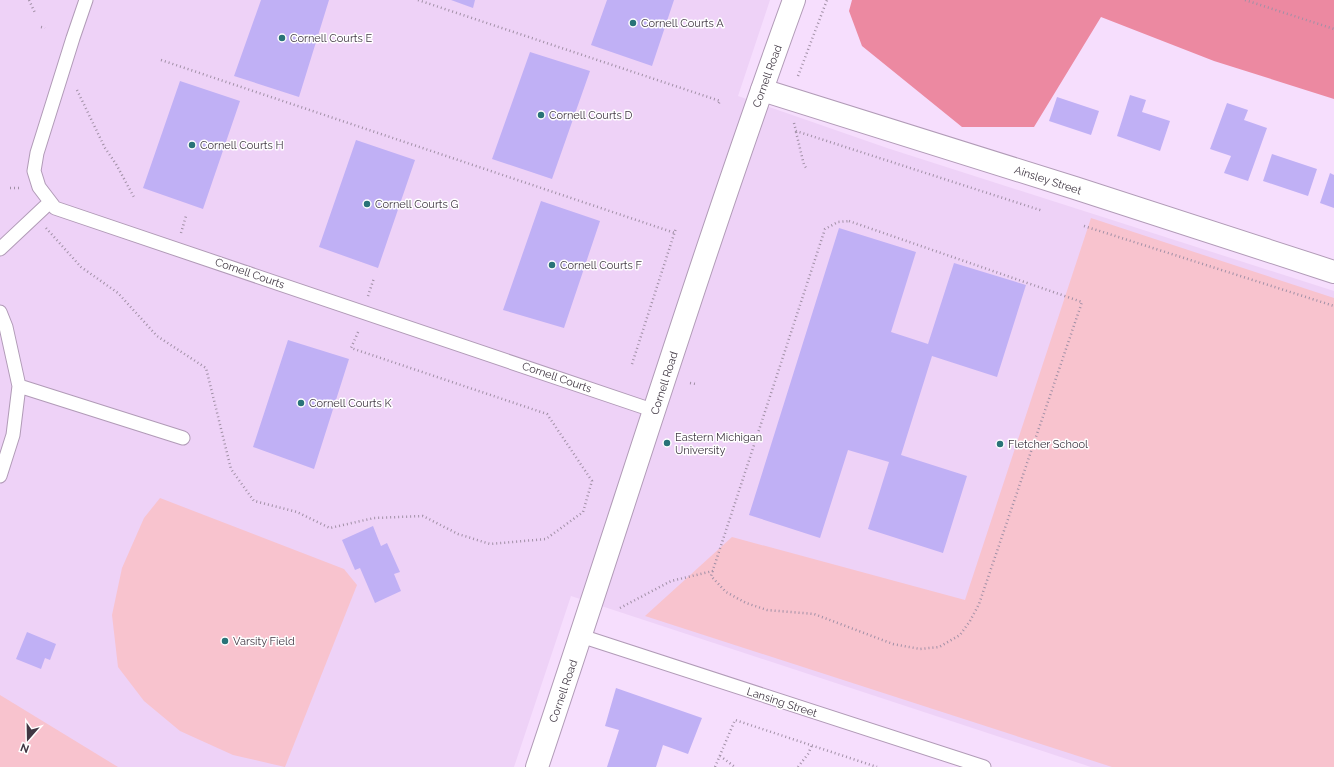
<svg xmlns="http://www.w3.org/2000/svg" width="1334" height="767" font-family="Raleway,sans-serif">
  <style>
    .built { fill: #eed2f7 }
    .green { fill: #f8c3ce }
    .forest { fill: #ec89a1 }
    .building { fill: #c0b0f5 }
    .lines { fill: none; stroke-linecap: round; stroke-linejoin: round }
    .service-casing { stroke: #b19bb7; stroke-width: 15 }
    .minor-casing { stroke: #b19bb7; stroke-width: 24 }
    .tertiary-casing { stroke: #b19bb7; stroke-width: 24 }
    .path { stroke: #a190a6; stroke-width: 2.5; stroke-dasharray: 1 3; stroke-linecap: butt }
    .service { stroke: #fff; stroke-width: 13 }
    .minor { stroke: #fff; stroke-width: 22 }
    .tertiary { stroke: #fff; stroke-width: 22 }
    .poi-dot { fill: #297378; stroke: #fff; stroke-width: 1.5 }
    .labels { text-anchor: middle; stroke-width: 3; stroke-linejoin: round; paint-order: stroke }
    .poi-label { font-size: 11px; fill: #403743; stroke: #fff; text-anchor: start }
    .street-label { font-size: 11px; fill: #403743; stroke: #fff }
  </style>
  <rect width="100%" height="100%" fill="#f6defd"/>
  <path class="built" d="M0 0H770L738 96 887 148 1334 291V767H1091L571 596 514 767H0Z"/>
  <path class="green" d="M1091 218 1334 298V767H1112L645 616 732 537 965 600Z
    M160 498 344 569 357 585 285 767 233 755 180 731 144 701 118 667 112 615 122 568 144 518Z
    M0 695 118 767H0Z"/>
  <path class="forest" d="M852 0H1334V99L1214 61 1101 17 1034 127H962L862 46 849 11Z"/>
  <path class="building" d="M261 0H329L299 97 234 76Z
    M451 0H475L473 8Z
    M607 0H674L652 66 591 45Z
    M530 52 590 71 552 179 492 159Z
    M180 81 240 101 203 209 143 188Z
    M1130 95 1146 100 1142 112 1170 121 1160 151 1117 136Z
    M1057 97 1099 111 1091 135 1049 121Z
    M1227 103 1248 110 1244 120 1267 128 1248 181 1224 173 1231 156 1210 149Z
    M356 140 415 160 378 268 319 247Z
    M1272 154 1317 169 1308 196 1263 181Z
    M1330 173 1334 175V208L1320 203Z
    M541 201 600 221 564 328 503 310Z
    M839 228 916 252 891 332 928 344 954 263 1026 285 997 377 932 356 901 455 967 476 943 553 868 529 889 462 848 450 820 538 749 515Z
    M288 340 349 359 314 469 253 447Z
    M373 526 381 546 387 543 400 572 394 574 401 591 375 603 360 568 355 570 342 540Z
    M27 632 56 644 50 660 45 658 41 669 16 659Z
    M616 688 702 718 688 754 663 745 656 767H607L619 730 605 726Z"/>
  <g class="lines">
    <defs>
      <path id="service" d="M86 0 73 38 37 153 34 171 39 187 55 208 655 411
        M0 249 50 202
        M0 312 6 327 19 386 13 435 0 476
        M19 386 183 438
        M581 636 984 767"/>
      <path id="minor" d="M762 90 1075 188 1334 272"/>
      <path id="tertiary" d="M537 767C623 511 702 253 794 0"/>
    </defs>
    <use href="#service" class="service-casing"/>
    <use href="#minor" class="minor-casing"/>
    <use href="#tertiary" class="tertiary-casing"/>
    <path class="path" d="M29 0 35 13
      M418 0 720 101 718 105
      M1245 0 1334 29
      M41 27 45 28
      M161 60 675 233
      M798 76 827 0
      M77 90 105 148 116 164 135 199
      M794 123 796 131 1043 211
      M796 132 804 165 807 169
      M10 188H22
      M849 221 1082 302 979 604 970 621 960 635 939 647 920 649 893 644 814 614 767 610 746 603 726 592 711 576 825 229 838 222Z
      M1084 226 1334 306
      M46 228 81 267 118 293 157 336 206 368 231 469 254 501 297 512 330 528 374 518 423 516 458 534 490 544 546 539 583 512 592 481 547 414 351 348 359 330
      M181 233 186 216
      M368 296 374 278
      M632 364 676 228
      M690 383 696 384
      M620 608 671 581 713 571
      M720 756 735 767
      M715 767 735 720 877 767
      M798 767 808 754 812 745"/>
    <use href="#service" class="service"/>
    <use href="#minor" class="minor"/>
    <use href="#tertiary" class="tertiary"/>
  </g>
  <g class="poi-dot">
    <circle cx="633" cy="23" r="4"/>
    <circle cx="282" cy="38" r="4"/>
    <circle cx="541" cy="115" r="4"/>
    <circle cx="192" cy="145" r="4"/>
    <circle cx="367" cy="204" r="4"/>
    <circle cx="552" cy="265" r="4"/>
    <circle cx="301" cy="403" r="4"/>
    <circle cx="667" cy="443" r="4"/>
    <circle cx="1000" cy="444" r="4"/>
    <circle cx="225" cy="641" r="4"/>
  </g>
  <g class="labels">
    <g class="poi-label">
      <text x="641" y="27">Cornell Courts A</text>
      <text x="290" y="42">Cornell Courts E</text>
      <text x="549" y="119">Cornell Courts D</text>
      <text x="200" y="149">Cornell Courts H</text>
      <text x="375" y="208">Cornell Courts G</text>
      <text x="560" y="269">Cornell Courts F</text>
      <text x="309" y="407">Cornell Courts K</text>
      <text x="675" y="441">Eastern Michigan<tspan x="675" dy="13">University</tspan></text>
      <text x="1008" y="448">Fletcher School</text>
      <text x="233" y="645">Varsity Field</text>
    </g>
    <g class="street-label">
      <text transform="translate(767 76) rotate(-70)" y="4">Cornell Road</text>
      <text transform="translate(1048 180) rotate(18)" y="4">Ainsley Street</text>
      <text transform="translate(250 273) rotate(19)" y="4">Cornell Courts</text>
      <text transform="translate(557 377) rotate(19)" y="4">Cornell Courts</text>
      <text transform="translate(664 383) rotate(-72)" y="4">Cornell Road</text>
      <text transform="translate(563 691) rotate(-71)" y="4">Cornell Road</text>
      <text transform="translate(782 702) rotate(18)" y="4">Lansing Street</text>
    </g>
  </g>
  <g transform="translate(28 739) rotate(200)" stroke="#ffffff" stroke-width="3" paint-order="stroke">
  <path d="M0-3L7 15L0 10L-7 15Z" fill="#403743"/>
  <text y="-6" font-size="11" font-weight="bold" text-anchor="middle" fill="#403743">N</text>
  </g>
</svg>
